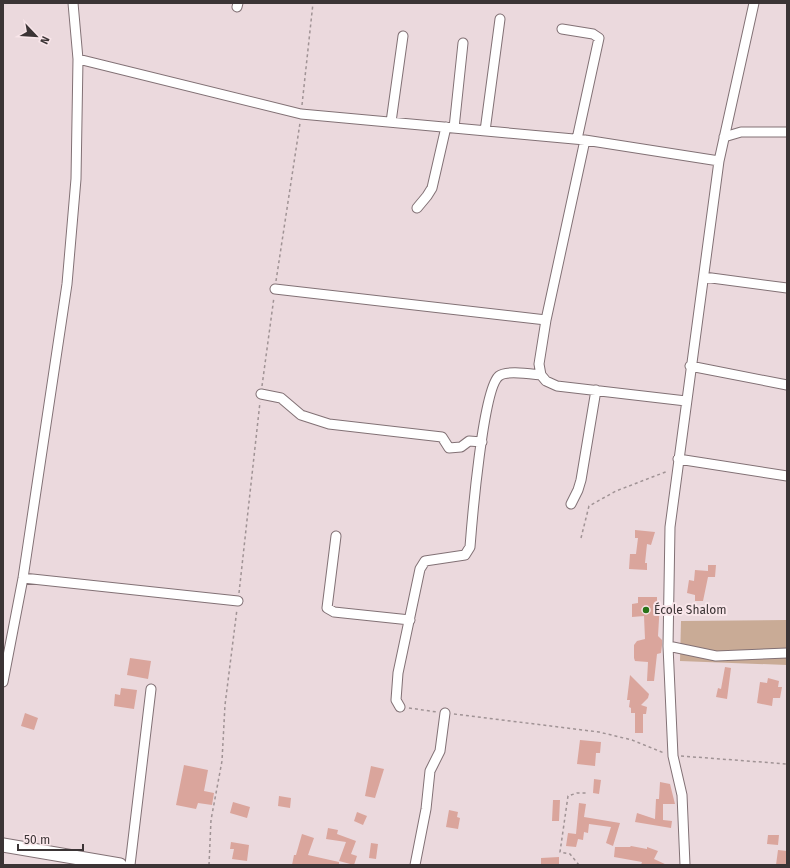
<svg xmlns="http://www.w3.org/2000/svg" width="790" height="868" font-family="'Fira Sans',sans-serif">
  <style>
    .green { fill: #c9ab96 }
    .building { fill: #daa59c }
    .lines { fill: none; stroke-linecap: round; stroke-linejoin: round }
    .street-casing { stroke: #827175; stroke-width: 11 }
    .secondary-casing { stroke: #827175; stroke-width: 15 }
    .path { stroke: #a09395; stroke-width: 1.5; stroke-dasharray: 3 3; stroke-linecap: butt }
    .street { stroke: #fff; stroke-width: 9 }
    .secondary { stroke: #fff; stroke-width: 13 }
    .poi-dot { fill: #287317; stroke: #f9e6ea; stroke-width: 1.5 }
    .labels { text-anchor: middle; stroke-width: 4; stroke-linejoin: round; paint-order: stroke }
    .poi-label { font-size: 12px; fill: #3b3435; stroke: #f9e6ea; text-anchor: start }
  </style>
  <rect width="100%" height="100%" fill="#ebd9dd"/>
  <path class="green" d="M787 620V665L680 661 681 621Z"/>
  <path class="building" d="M635 530 655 532 651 545 647 544 645 563H647V570L629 569 630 554H636L638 538H635Z
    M708 565H716L715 577H708L703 601H695V595L687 593 689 580 694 581 695 570 708 571Z
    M638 597H657V602H660L658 636 662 640V645L661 653 657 654 654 681H647L648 662 635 661 634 658V645L637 641 645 639 644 616 632 617V604L638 603Z
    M130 658 151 661 148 679 127 675Z
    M725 667 731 668 727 699 716 697 718 688 721 689Z
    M630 675 649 694 648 698 641 705 647 707 646 714H643V733H635V713H631V708L629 707 630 700H627Z
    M768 678 779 681 778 687H782L780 698H773L772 706 757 703 760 682 767 683Z
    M121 688 137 690 134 709 114 706 115 694 120 695Z
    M25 713 38 718 34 730 21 726Z
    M580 740 601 742 600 753H596L595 766 577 764Z
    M184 765 208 770 204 791 214 793 212 805 198 803 196 809 176 805Z
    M371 766 384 769 375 798 365 796Z
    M594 779 601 780 599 794 593 793Z
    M660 782 670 784 675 804H663V820L672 821 671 828 635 822 637 813 655 819 656 799H659Z
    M279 796 291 798 290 808 278 806Z
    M553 800H560L559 821H552Z
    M233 802 250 807 247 818 230 813Z
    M579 803 586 804 584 817 620 823 613 846 606 843 611 827 589 824 588 833 584 832 583 840 578 839 576 847 566 846 568 833 576 834Z
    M449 810 458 812 457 817 460 818 458 829 446 827Z
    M357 812 367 816 363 825 354 821Z
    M328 828 338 830 337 834 356 841 351 854 357 856 354 865 339 861 346 842 326 839Z
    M302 834 314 838 308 855 339 862V865H292L294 855H296Z
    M768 835H779L778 845 767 844Z
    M231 842 249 845 247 861 232 859 234 849H230Z
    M371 843 378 844 376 859 369 858Z
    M631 846 647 849V847L658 851 654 859 667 865H641L642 862 614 857 615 847H630Z
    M778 850 787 851V865H776Z
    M559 857V864L541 865V858Z"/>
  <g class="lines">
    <defs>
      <path id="street" d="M237 7 238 3
        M562 29 593 34 599 38 577 139
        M78 59 301 114 585 140 719 161
        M391 122 403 36
        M454 128 463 43
        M485 131 500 19
        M724 137 741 132H787
        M585 140 546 320 539 364 541 375 546 381 557 386 686 401
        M417 208 427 196 432 188 446 127
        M704 277 787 288
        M275 289 546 320
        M690 366 787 385
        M261 394 281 398 301 415 329 424 442 437 449 448 461 447 469 441 482 442
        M678 459 787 476
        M571 504 578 490 581 480 596 390
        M336 536 327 608 334 612 410 620
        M23 578 238 601
        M668 646 716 656 787 653
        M3 682 23 578 67 284 76 179 78 59 73 3
        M400 707 396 700 398 673 420 569 425 561 465 555 470 547C472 521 483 388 499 376 506 370 531 374 541 375
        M130 865 151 689
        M415 865 426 809 430 771 440 751 445 713
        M685 865 682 795 673 756 668 646 670 527 719 161 754 3"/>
      <path id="secondary" d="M3 845 120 865"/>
    </defs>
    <use href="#street" class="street-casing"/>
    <use href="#secondary" class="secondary-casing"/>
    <path class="path" d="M302 105 313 3
      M276 281 300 123
      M262 386 274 297
      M581 538 589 506 616 491 668 471
      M239 593 260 402
      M409 708 437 712
      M454 714 599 732 632 740 664 753
      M681 756 787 764
      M209 865 211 820 222 761 225 705 237 609
      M579 865 570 854 560 852 568 796 577 793H587"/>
    <use href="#street" class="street"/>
    <use href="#secondary" class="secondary"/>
  </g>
  <circle class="poi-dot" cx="646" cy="610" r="4"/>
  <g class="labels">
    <g class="poi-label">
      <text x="654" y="614">École Shalom</text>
    </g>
  </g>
  <rect width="790" height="868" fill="none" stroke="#3b3435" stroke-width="8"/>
  <g transform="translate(36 36) rotate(115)" stroke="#f9e6ea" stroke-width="3" paint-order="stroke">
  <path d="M0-3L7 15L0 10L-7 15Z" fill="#3b3435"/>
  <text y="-6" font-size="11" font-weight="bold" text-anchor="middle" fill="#3b3435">N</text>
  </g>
  <path d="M18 844v6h65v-6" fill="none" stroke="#3b3435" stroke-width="2"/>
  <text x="24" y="844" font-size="12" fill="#3b3435" stroke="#f9e6ea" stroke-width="3" paint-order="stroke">50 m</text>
</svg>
